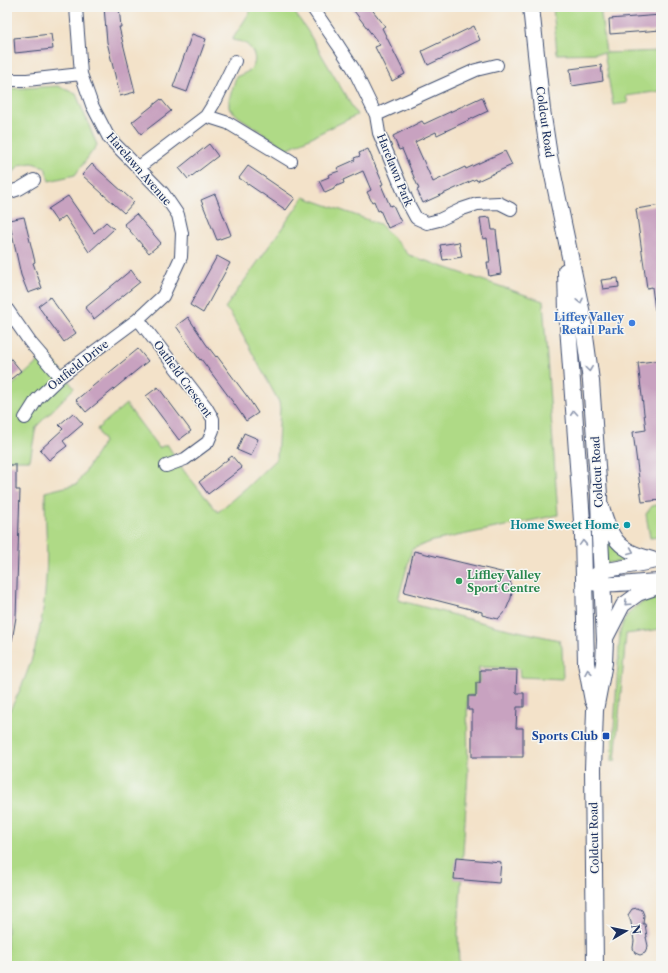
<svg xmlns="http://www.w3.org/2000/svg" width="668" height="973" font-family="'Libre Caslon Text',serif">
  <style>
    .green { fill: #afda86; stroke: #658472 }
    .building { fill: #c8a2c0 }
    .lines { fill: none; stroke-linecap: round; stroke-linejoin: round }
    .minor-casing { stroke: #3b4a6e; stroke-width: 14 }
    .tertiary-casing { stroke: #3b4a6e; stroke-width: 16 }
    .secondary-casing { stroke: #3b4a6e; stroke-width: 18 }
    .minor { stroke: #fff; stroke-width: 12 }
    .tertiary { stroke: #fff; stroke-width: 14 }
    .secondary { stroke: #fff; stroke-width: 16 }
    .oneway { stroke: #8d97ae }
    .shop-dot { fill: #3f7fe0; stroke: #f6f6f2; stroke-width: 1.5 }
    .culture-dot { fill: #0f9aa8; stroke: #f6f6f2; stroke-width: 1.5 }
    .leisure-dot { fill: #2e9e5b; stroke: #f6f6f2; stroke-width: 1.5 }
    .transit-dot { fill: #1a4fb4; stroke: #f6f6f2; stroke-width: 1.5 }
    .labels { text-anchor: middle; stroke-width: 3; stroke-linejoin: round; paint-order: stroke }
    .street-label { font-size: 11px; fill: #1b2f5e; stroke: #f6f6f2 }
    .shop-label { font-size: 11px; font-weight: bold; fill: #366cbe; stroke: #f6f6f2; text-anchor: end }
    .culture-label { font-size: 11px; font-weight: bold; fill: #0d838f; stroke: #f6f6f2; text-anchor: end }
    .leisure-label { font-size: 11px; font-weight: bold; fill: #27864d; stroke: #f6f6f2; text-anchor: start }
    .transit-label { font-size: 11px; font-weight: bold; fill: #164399; stroke: #f6f6f2; text-anchor: end }
  </style>
  <rect width="100%" height="100%" fill="#f6f6f2"/>
  <filter id="ink" filterUnits="userSpaceOnUse"><feTurbulence type="fractalNoise" baseFrequency=".025" numOctaves="2"/><feDisplacementMap in="SourceGraphic" scale="8" xChannelSelector="R" yChannelSelector="G"/><feConvolveMatrix kernelMatrix="1 2 1 2 8 2 1 2 1" color-interpolation-filters="sRGB"/></filter>
  <filter id="wash" filterUnits="userSpaceOnUse"><feTurbulence type="fractalNoise" baseFrequency=".012" numOctaves="4" result="noise"/><feDisplacementMap in="SourceGraphic" scale="16" xChannelSelector="R" yChannelSelector="G"/><feGaussianBlur stdDeviation="0.9" result="paint"/><feColorMatrix in="noise" values="0 0 0 0 0 0 0 0 0 0 0 0 0 0 0 0 0 1.4 0 .05"/><feComposite in="paint" operator="in"/></filter>
  <g filter="url(#wash)">
    <rect width="100%" height="100%" fill="#f3e2c9"/>
    <path class="green" d="M253 7H290L293 10 307 30 357 115 287 149 239 117 229 108V100L236 77C240 75 246 73 250 70 259 62 254 48 244 43 241 41 236 41 232 40Z
      M553 7H600L606 53 661 51V91L626 96 628 103 613 105 604 53 557 54Z
      M58 86 76 94 97 145 75 175 49 181 45 167 32 163 19 165 11 176 7 177V89Z
      M304 197 380 224 409 255 543 301 558 515 433 541 412 549 398 600 495 626 559 640 562 647 563 679 520 677 519 668 479 667V682L475 683V695L467 696 468 772 458 934 459 966H7V715C31 674 44 625 46 578 48 549 45 520 45 492L77 484 104 442 97 429 126 404 159 448 167 444 184 471 218 512 247 487 277 458 280 408 279 402 231 314 225 308Z
      M48 353 74 388 36 427 30 460H7V390Z
      M661 504V537L650 538 646 514 652 506Z
      M605 535 634 561 606 563Z
      M661 598V629L626 634 615 761H612L620 632C626 609 639 601 661 598Z"/>
    <g id="blocks">
      <path class="building" d="M104 7H119L121 27H119L135 92 120 96 107 42Z
        M351 7H370L385 26 382 28 405 74 392 81 375 47 380 45Z
        M661 15V30L610 34 609 19Z
        M474 26 480 40 428 65 422 51Z
        M51 34 53 49 15 53 14 38Z
        M192 34 206 39 187 92 173 87Z
        M601 65 603 81 572 86 570 69Z
        M482 97 488 111 437 135 436 132 415 142 433 182 465 167 466 169 505 151 512 165 477 181 476 179 423 203 417 190 419 189 402 149 399 150 393 136 422 121 424 124Z
        M161 99 171 111 141 134 132 122Z
        M209 144 218 156 188 179 179 168Z
        M368 149 383 184 381 185 390 206 393 205 401 222 388 228 380 210 378 211 374 201 372 202 367 192 371 190 363 171 343 180 344 183 334 187V189L325 193 319 181 329 177 328 175 339 171 337 168 355 160 354 158 360 156 359 153Z
        M92 164 134 202 124 213 82 175Z
        M248 166 295 198 286 210 239 178Z
        M215 194 231 235 217 240 201 200Z
        M68 196 94 233 106 222 114 229 89 252 65 216 57 222 48 209Z
        M661 205V309L655 310 652 287 647 288 636 209Z
        M136 214 161 243 149 253 124 224Z
        M24 217 35 262 33 263 42 288 28 293 21 275 9 220Z
        M490 217 492 230H496L501 274 489 276 487 262H490L487 238 483 239 480 218Z
        M459 242 462 257 443 260 440 245Z
        M217 256 230 263 203 313 190 305Z
        M131 270 140 282 94 319 85 308Z
        M618 278 619 287 603 289 601 280Z
        M50 297 76 333 64 342 38 306Z
        M188 317 206 344 216 357 217 356 249 399 258 413 246 421 235 405 201 359 200 360 176 326Z
        M138 349 148 361 86 412 76 400Z
        M7 354 21 371 7 382Z
        M661 360V500L642 502 633 432 646 430 638 363Z
        M158 387 191 431 179 440 146 396Z
        M73 413 83 424 63 441 67 446 49 460 40 450 63 429 59 425Z
        M244 433 258 439 251 456 237 450Z
        M232 456 242 468 208 494 199 482Z
        M7 465H16V490H20L16 617 12 641H7Z
        M414 551 509 574 512 592 511 598 506 610 498 619 482 615V612L404 592Z
        M480 670H517L516 693H524V707H517L516 728H523V757H472V710H468V696H476V683H480Z
        M456 858 501 862 499 883 454 879Z
        M637 908 642 910 644 915 643 924H645L647 937H646L648 946 645 953 640 955 635 953 633 948 634 941 631 922 628 915 632 909Z"/>
    </g>
  </g>
  <g filter="url(#ink)">
    <use href="#blocks" fill-opacity="0" stroke="#3b4a6e" stroke-width="1"/>
    <g class="lines">
      <defs>
        <path id="minor" d="M312 7 338 45 353 68 376 115 379 133 409 205 416 218 427 223 439 220 462 209 477 204 499 203 511 209
          M7 80H27L81 74
          M376 115 476 70 497 65
          M206 116 228 123 291 161
          M139 167 206 116 216 100 235 61
          M7 193 19 189 34 180
          M7 309 30 342 60 377
          M138 319 206 407 213 419V430L208 442 185 459 166 466
          M25 418 37 399 60 377 138 319 163 296 181 257 182 233 178 215 163 193 109 138 92 105 81 74 76 7"/>
        <path id="tertiary" d="M602 507C607 522 611 539 625 548 634 555 647 557 658 561
          M585 582 602 571 657 561
          M591 583C615 587 637 581 661 581
          M605 640 623 605 638 594 661 586"/>
        <path id="secondary" d="M531 7 542 110 549 156 582 314 591 381 599 495 600 537 605 640 604 663 595 710 593 769 595 966
          M566 271 567 312 583 535 586 663 593 701"/>
      </defs>
      <use href="#minor" class="minor-casing"/>
      <use href="#tertiary" class="tertiary-casing"/>
      <use href="#secondary" class="secondary-casing"/>
      <use href="#minor" class="minor"/>
      <use href="#tertiary" class="tertiary"/>
      <use href="#secondary" class="secondary"/>
    </g>
    <defs><path id="oneway-chevron" d="M-2-3.5L2.5 0L-2 3.5" fill="none" stroke-width="1.6" stroke-linecap="round" stroke-linejoin="round"/></defs>
    <g class="oneway">
      <use href="#oneway-chevron" transform="translate(580 301) rotate(78)"/>
      <use href="#oneway-chevron" transform="translate(589 369) rotate(83)"/>
      <use href="#oneway-chevron" transform="translate(574 413) rotate(-94)"/>
      <use href="#oneway-chevron" transform="translate(583 543) rotate(-92)"/>
      <use href="#oneway-chevron" transform="translate(631 551) rotate(23)"/>
      <use href="#oneway-chevron" transform="translate(627 603) rotate(138)"/>
      <use href="#oneway-chevron" transform="translate(588 672) rotate(-100)"/>
    </g>
  </g>
  <circle class="shop-dot" cx="632" cy="323" r="4"/>
  <circle class="culture-dot" cx="627" cy="525" r="4"/>
  <circle class="leisure-dot" cx="459" cy="581" r="4"/>
  <rect class="transit-dot" x="602" y="732" width="8" height="8" rx="2"/>
  <g class="labels">
    <g class="street-label">
      <text transform="translate(545 122) rotate(82)" y="4">Coldcut Road</text>
      <text transform="translate(139 169) rotate(49)" y="4">Harelawn Avenue</text>
      <text transform="translate(395 170) rotate(68)" y="4">Harelawn Park</text>
      <text transform="translate(78 365) rotate(-38)" y="4">Oatfield Drive</text>
      <text transform="translate(183 379) rotate(54)" y="4">Oatfield Crescent</text>
      <text transform="translate(597 472) rotate(-93)" y="4">Coldcut Road</text>
      <text transform="translate(594 838) rotate(-91)" y="4">Coldcut Road</text>
    </g>
    <g class="shop-label">
      <text x="624" y="321">Liffey Valley<tspan x="624" dy="13">Retail Park</tspan></text>
    </g>
    <g class="culture-label">
      <text x="619" y="529">Home Sweet Home</text>
    </g>
    <g class="leisure-label">
      <text x="467" y="579">Liffley Valley<tspan x="467" dy="13">Sport Centre</tspan></text>
    </g>
    <g class="transit-label">
      <text x="598" y="740">Sports Club</text>
    </g>
  </g>
  <rect width="668" height="973" fill="none" stroke="#f6f6f2" stroke-width="24"/>
  <g transform="translate(626 931) rotate(81)" stroke="#f6f6f2" stroke-width="3" paint-order="stroke">
  <path d="M0-3L7 15L0 10L-7 15Z" fill="#1b2f5e"/>
  <text y="-6" font-size="11" font-weight="bold" text-anchor="middle" fill="#1b2f5e">N</text>
  </g>
</svg>
